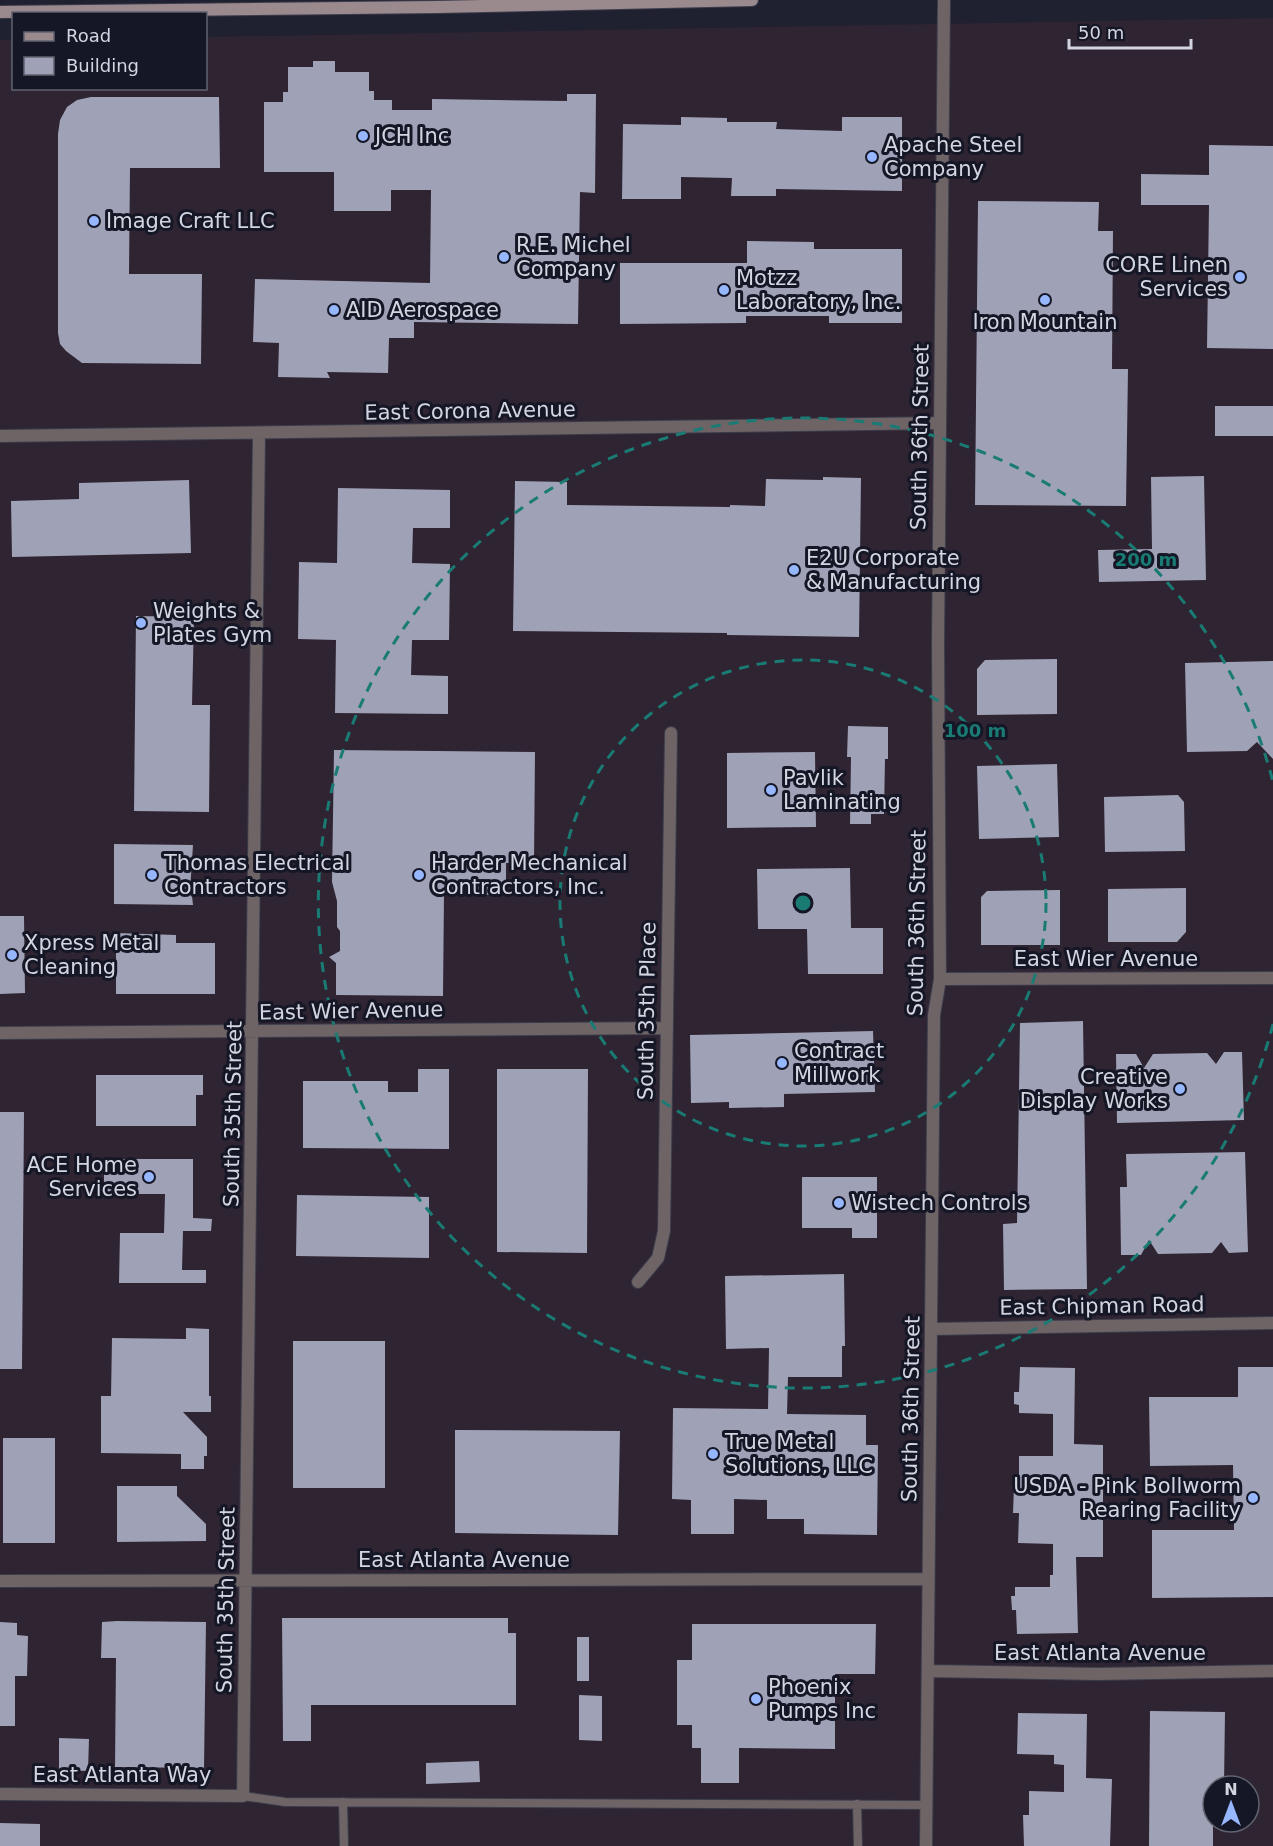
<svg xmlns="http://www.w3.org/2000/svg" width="1273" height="1846" font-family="'DejaVu Sans',sans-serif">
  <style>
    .industrial { fill: #2f2432; fill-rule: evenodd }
    .building { fill: #9fa1b6 }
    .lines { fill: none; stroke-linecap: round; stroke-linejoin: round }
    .lane-casing { stroke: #3c3d4c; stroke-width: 10 }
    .street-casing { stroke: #3c3d4c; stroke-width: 14 }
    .secondary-casing { stroke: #3c3d4c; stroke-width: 14 }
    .lane { stroke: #6e6466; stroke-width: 8 }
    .street { stroke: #6e6466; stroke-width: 12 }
    .secondary { stroke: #9a898d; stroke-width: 12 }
    .ring { fill: none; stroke: #197b74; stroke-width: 3; stroke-dasharray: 10 8 }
    .poi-dot { fill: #96b6fd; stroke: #151726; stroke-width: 2 }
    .labels { text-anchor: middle; stroke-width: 6; stroke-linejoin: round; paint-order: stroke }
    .poi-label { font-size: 21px; fill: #d3d5e0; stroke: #151726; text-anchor: start }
    .street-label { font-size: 21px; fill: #d3d5e0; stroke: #151726 }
    .centre { fill: #197b74; stroke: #151726; stroke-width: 3 }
    .ring-label { font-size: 18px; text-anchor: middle; font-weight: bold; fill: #197b74; stroke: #151726; stroke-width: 6; stroke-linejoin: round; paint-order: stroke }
  </style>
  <rect width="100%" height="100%" fill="#1f2030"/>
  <path class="industrial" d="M1273 18V1846H0V40H13L14 88H206V37ZM1213 1786H1249V1822H1213Z"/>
  <path class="building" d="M313 61H335V72H369V91H374V100H392V110H432V99L567 101V94H596L595 193 580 192 578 324 414 322V338H389L388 373 327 372 330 378 278 377 279 343 253 342 255 279 430 283 431 190H391V211H334V172H264V102H283V92H288V67H313Z
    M91 97H219L220 168H130L129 274H202L201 364 82 363 66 351 60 344 58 333V134L60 120 67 107 77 100Z
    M681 117 727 118V122H777L776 129 842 131V117H902V191L776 189V196H731L732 178 681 177V199H622L623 124 681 125Z
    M1209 145 1273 146V349L1207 348 1209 205H1141V174L1209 175Z
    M978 201 1099 202 1098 231H1113L1112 369H1128L1126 506 975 505Z
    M747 241 814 242V249H902V323H829V316H746V323L620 324V263H747Z
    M1215 406H1273V436H1215Z
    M1204 476 1206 580 1099 582 1098 550 1152 549 1151 477Z
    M823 477 861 478 859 637 727 635V633L513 631 515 481 567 482V505L730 507V505L765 506 766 479 823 480Z
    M189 480 191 553 12 557 11 501 79 499V483Z
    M338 488 450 490V528H413L412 563 450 564 449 640H412L411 675 448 676V714L335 713 336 640 298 639 299 562 337 563Z
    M136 616 194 617 192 705H210L209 812 134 811Z
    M1057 659V714L977 715V669L985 660Z
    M1273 661V759L1257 742 1247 751 1187 752 1185 663Z
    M848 726 888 727V759H885L884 814H871V824H850L851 757H847Z
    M334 750 535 752 534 863H506V895L444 894 443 996 336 995V963L329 957 340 951V931L337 927V901L332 882Z
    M815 752 816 827 727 828V753Z
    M1057 764 1059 837 979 839 977 766Z
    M1178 795 1184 802 1185 851 1105 852 1104 797Z
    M114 844 193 845 190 891 192 896 193 905 114 904Z
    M850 868 851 928H883V974H808L807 929H758L757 869Z
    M1186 888V932L1177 942H1108V889Z
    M1060 890V945H981V897L987 891Z
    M0 916H24L25 993 0 994Z
    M116 933 176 935V943H215V994H116Z
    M1083 1021 1087 1289 1004 1290 1003 1224 1017 1223 1020 1023Z
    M873 1031 875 1092 784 1094V1107L729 1108V1102L691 1103 690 1035Z
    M1224 1052H1242L1244 1120 1117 1123 1116 1054H1136L1144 1068 1153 1054 1207 1053 1216 1064Z
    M418 1069H449V1149L303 1148V1081H388V1092H418Z
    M497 1069H588L587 1253 497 1252Z
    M96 1075H203V1095H196V1126H96Z
    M0 1112H24L22 1369H0Z
    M1245 1152 1248 1252 1229 1253 1221 1242 1212 1253 1158 1254 1149 1240 1141 1255H1121L1120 1187H1127L1126 1154Z
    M104 1159H193V1218L212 1219 211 1231H183L182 1270H206V1283H119L120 1233H164L165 1194H104Z
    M802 1177H877V1238H852V1228H802Z
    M297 1195 429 1197V1258L296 1256Z
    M844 1274 845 1346H842V1377H788L787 1414 866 1415V1445H878L877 1535 804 1534V1519H767V1500L734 1499V1534H691V1500L672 1499 673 1408 768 1409 769 1348 726 1349 725 1276Z
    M186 1328 209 1329V1396H211V1412H183L207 1437V1456H204V1469H181V1454L101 1453V1396H111L112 1338 186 1339Z
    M293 1341H385V1488H293Z
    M1020 1367 1075 1368 1074 1444 1103 1445V1557H1076L1078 1633 1017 1634 1016 1610H1012L1011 1596H1015V1587H1050V1575H1053V1544L1018 1543 1019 1513H1013L1014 1486H1019V1456H1053V1414L1019 1413V1405L1014 1404V1392H1019Z
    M1238 1367H1273V1597L1152 1598V1530H1234L1233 1465 1150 1466 1149 1397H1238Z
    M455 1430 620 1431 618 1535 455 1533Z
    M3 1438H55V1543H3Z
    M117 1486H177V1496L206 1524V1541L117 1542Z
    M282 1618H508V1633H516V1705H311V1741H283Z
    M117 1621 206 1622 204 1768 115 1767 116 1658H101L102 1622Z
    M0 1622 17 1623V1635L28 1636 27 1676H15V1726H0Z
    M692 1624H876L875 1674H835V1749L739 1748V1783H701V1748H692V1725H677V1660H692Z
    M577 1637H589V1681H577Z
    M579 1695 602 1696V1741L579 1740Z
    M1150 1711 1225 1712 1224 1786H1213V1846H1149Z
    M1018 1713 1087 1714 1086 1778 1112 1779 1110 1846H1024L1023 1815H1029V1791L1064 1792V1765L1054 1764V1755L1017 1754Z
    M59 1738 89 1739 88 1771 59 1770Z
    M479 1761 480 1782 426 1784V1763Z
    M0 1823 40 1824V1846H0Z"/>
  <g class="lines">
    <defs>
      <path id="lane" d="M243 1796 285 1802 927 1805
        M343 1802 344 1846
        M857 1804 858 1846"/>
      <path id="street" d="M0 436 940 423
        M940 979 1273 978
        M0 1033 667 1028
        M638 1282 658 1258 664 1231 671 733
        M931 1329 1273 1323
        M0 1581 928 1579
        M928 1671 1097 1674 1273 1671
        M0 1794 243 1796 259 433
        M926 1846 934 1015 940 979 938 643 944 0"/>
      <path id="secondary" d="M0 12 437 7 752 0"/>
    </defs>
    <use href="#lane" class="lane-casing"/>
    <use href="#street" class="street-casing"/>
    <use href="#secondary" class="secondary-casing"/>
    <use href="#lane" class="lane"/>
    <use href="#street" class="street"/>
    <use href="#secondary" class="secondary"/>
  </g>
  <g class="ring">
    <circle cx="803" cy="903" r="243"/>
    <path d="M1273 1024A485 485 0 1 1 1273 782"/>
  </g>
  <g class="poi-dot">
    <circle cx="363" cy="136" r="6"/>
    <circle cx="872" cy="157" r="6"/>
    <circle cx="94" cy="221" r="6"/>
    <circle cx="504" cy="257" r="6"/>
    <circle cx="1240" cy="277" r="6"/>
    <circle cx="724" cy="290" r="6"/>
    <circle cx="1045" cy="300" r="6"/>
    <circle cx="334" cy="310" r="6"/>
    <circle cx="794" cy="570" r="6"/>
    <circle cx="141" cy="623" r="6"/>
    <circle cx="771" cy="790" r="6"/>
    <circle cx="152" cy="875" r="6"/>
    <circle cx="419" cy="875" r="6"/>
    <circle cx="12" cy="955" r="6"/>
    <circle cx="782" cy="1063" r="6"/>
    <circle cx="1180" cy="1089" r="6"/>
    <circle cx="149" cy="1177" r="6"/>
    <circle cx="839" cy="1203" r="6"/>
    <circle cx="713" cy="1454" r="6"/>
    <circle cx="1253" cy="1498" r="6"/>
    <circle cx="756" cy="1699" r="6"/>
  </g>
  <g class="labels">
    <g class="poi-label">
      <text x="375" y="143">JCH Inc</text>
      <text x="884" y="152">Apache Steel<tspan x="884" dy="24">Company</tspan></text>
      <text x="106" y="228">Image Craft LLC</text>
      <text x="516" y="252">R.E. Michel<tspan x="516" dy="24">Company</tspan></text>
      <text x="1228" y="272" text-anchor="end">CORE Linen<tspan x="1228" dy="24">Services</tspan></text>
      <text x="736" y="285">Motzz<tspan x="736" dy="24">Laboratory, Inc.</tspan></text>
      <text x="346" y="317">AID Aerospace</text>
      <text x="1045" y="329" text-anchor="middle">Iron Mountain</text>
      <text x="806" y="565">E2U Corporate<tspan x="806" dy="24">&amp; Manufacturing</tspan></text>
      <text x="153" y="618">Weights &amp;<tspan x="153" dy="24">Plates Gym</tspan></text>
      <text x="783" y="785">Pavlik<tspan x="783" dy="24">Laminating</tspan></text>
      <text x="164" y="870">Thomas Electrical<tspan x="164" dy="24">Contractors</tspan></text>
      <text x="431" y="870">Harder Mechanical<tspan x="431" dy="24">Contractors, Inc.</tspan></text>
      <text x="24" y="950">Xpress Metal<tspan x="24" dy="24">Cleaning</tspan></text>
      <text x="794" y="1058">Contract<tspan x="794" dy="24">Millwork</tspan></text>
      <text x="1168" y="1084" text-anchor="end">Creative<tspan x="1168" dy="24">Display Works</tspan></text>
      <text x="137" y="1172" text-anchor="end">ACE Home<tspan x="137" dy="24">Services</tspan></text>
      <text x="851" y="1210">Wistech Controls</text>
      <text x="725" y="1449">True Metal<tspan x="725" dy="24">Solutions, LLC</tspan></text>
      <text x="1241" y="1493" text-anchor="end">USDA - Pink Bollworm<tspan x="1241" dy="24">Rearing Facility</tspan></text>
      <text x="768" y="1694">Phoenix<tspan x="768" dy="24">Pumps Inc</tspan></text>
    </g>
    <g class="street-label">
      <text transform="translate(470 411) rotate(-1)" y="7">East Corona Avenue</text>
      <text transform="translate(920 437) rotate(-89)" y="7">South 36th Street</text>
      <text transform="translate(917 923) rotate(-89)" y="7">South 36th Street</text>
      <text x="1106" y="966">East Wier Avenue</text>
      <text transform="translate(351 1011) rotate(-1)" y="7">East Wier Avenue</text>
      <text transform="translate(647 1011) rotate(-89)" y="7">South 35th Place</text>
      <text transform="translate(233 1114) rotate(-89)" y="7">South 35th Street</text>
      <text transform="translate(1102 1306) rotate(-1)" y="7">East Chipman Road</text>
      <text transform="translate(911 1409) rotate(-89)" y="7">South 36th Street</text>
      <text x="464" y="1567">East Atlanta Avenue</text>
      <text transform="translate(226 1600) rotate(-89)" y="7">South 35th Street</text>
      <text x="1100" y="1660">East Atlanta Avenue</text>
      <text x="122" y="1782">East Atlanta Way</text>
    </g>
  </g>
  <circle cx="803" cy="903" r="9" class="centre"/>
  <g class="ring-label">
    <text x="1146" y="566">200 m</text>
    <text x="975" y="737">100 m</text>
  </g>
  <rect x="12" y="12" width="195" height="78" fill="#151726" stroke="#616370" stroke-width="1.5"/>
  <rect x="24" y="32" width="30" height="9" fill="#9a898d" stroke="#616370" stroke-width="1.5"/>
  <text x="66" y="42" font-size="18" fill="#d3d5e0">Road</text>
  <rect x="24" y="57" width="30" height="18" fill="#9fa1b6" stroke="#616370" stroke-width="1.5"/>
  <text x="66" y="72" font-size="18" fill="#d3d5e0">Building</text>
  <g transform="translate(1231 1804)"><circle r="28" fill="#151726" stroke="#616370" stroke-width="1.5"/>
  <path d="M0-4.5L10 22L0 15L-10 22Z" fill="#96b6fd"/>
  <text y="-9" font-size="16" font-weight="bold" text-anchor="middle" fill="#d3d5e0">N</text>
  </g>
  <path d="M1069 39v9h122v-9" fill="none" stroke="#d3d5e0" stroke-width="3"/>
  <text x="1078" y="39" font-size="18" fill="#d3d5e0" stroke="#151726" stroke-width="4.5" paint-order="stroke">50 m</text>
</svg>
